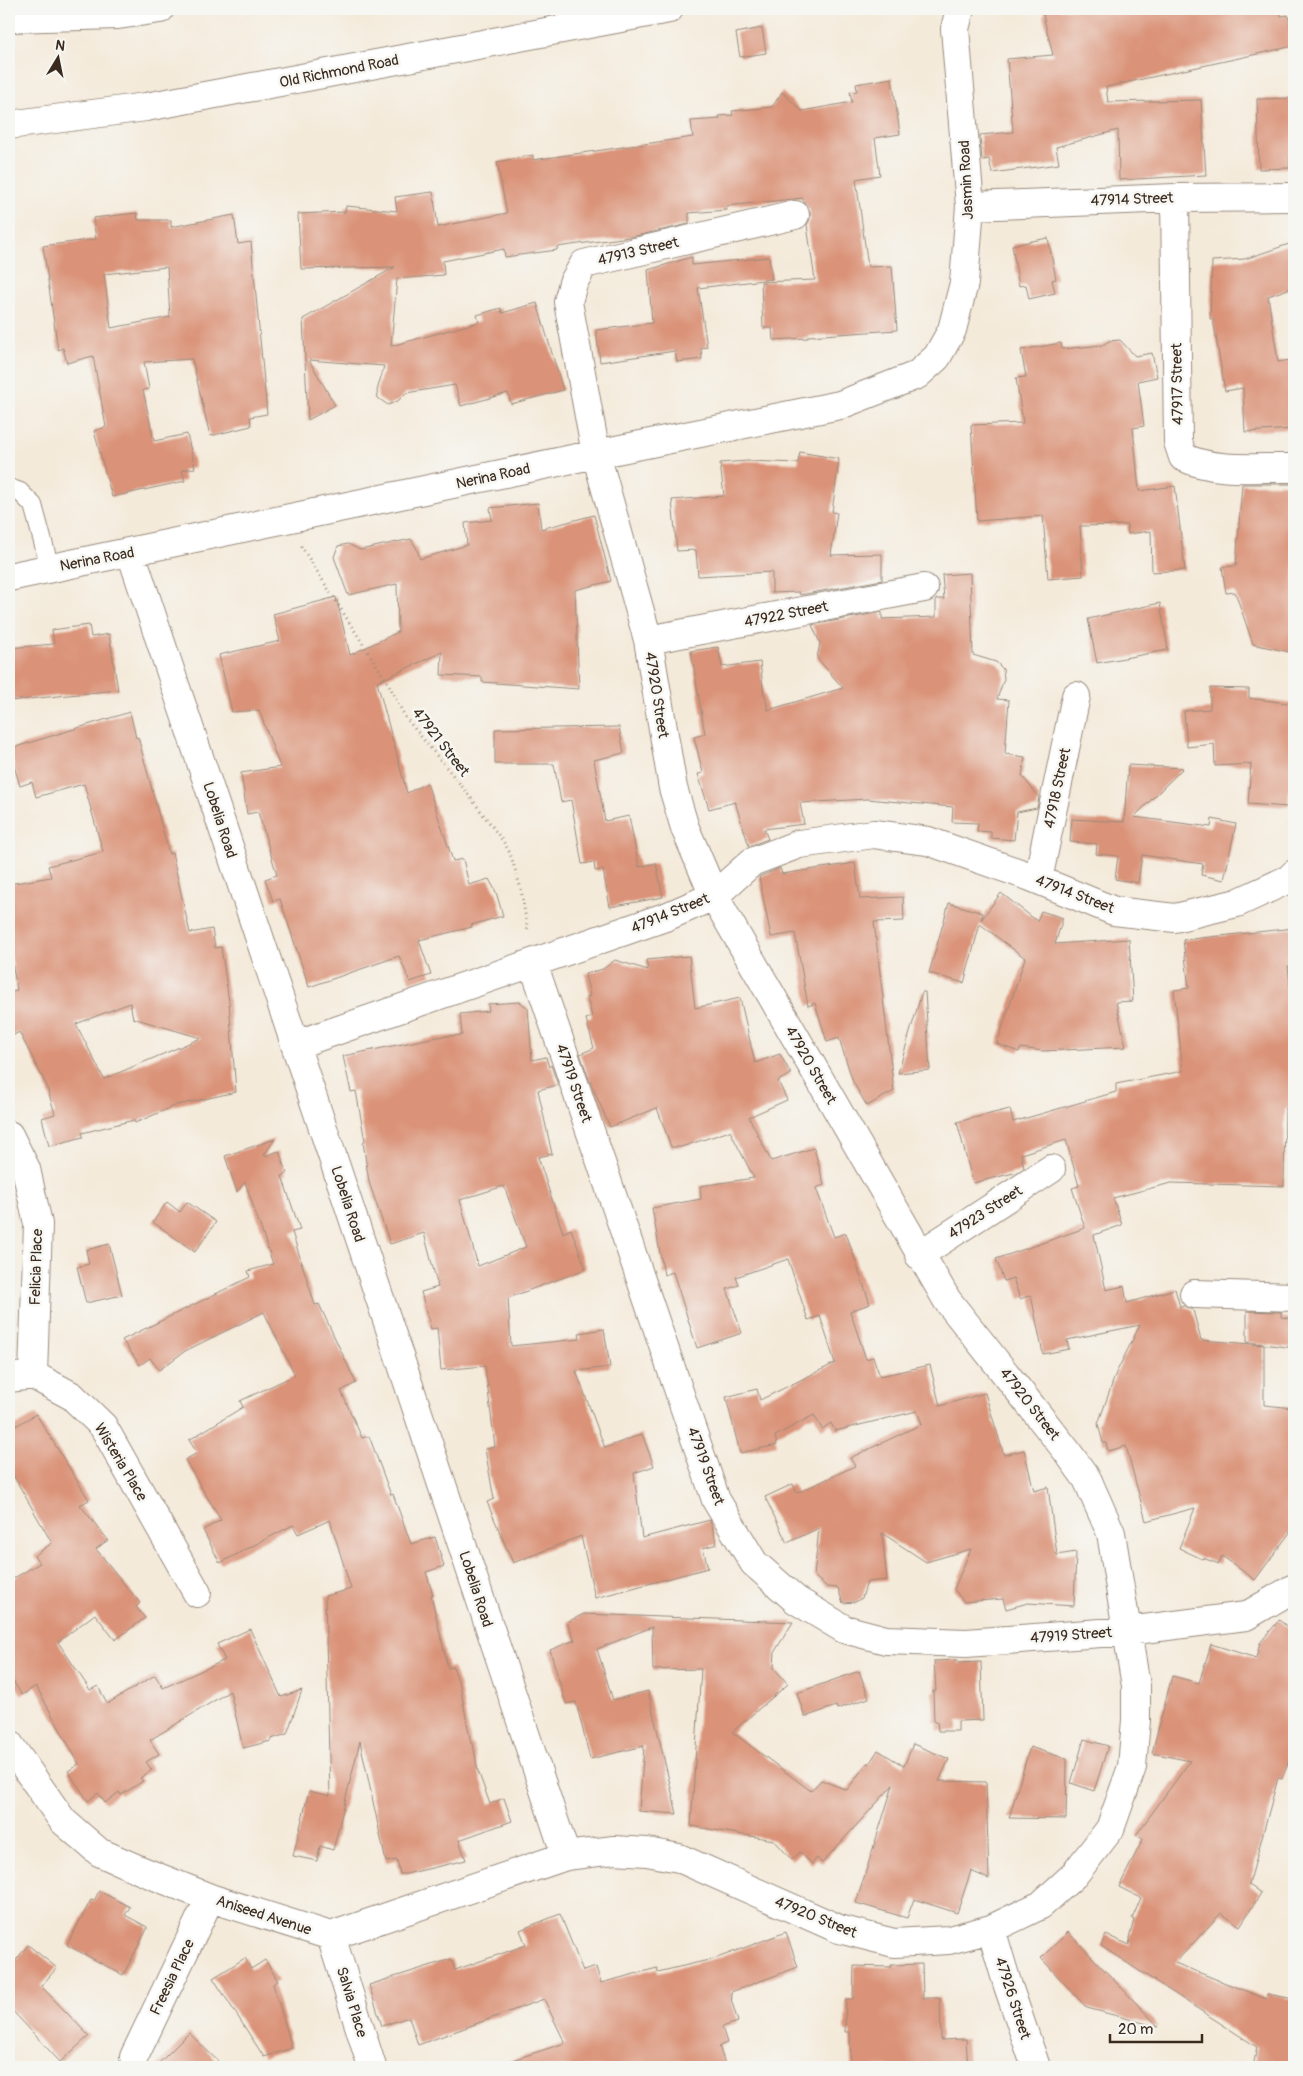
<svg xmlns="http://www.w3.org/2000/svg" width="1303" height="2076" font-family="Pangolin,sans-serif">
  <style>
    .building { fill: #da9378; fill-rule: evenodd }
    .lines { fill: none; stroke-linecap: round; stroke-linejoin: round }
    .lane-casing { stroke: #988a7c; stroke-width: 20 }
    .street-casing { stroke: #988a7c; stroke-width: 30 }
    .secondary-casing { stroke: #988a7c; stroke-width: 30 }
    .path { stroke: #988a7c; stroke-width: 3; stroke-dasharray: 1 4; stroke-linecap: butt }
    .lane { stroke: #fff; stroke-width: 18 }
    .street { stroke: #fff; stroke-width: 28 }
    .secondary { stroke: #fff; stroke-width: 28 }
    .labels { text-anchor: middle; stroke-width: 5; stroke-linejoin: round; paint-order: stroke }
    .street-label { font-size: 15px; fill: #3b2a1e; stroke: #f6f6f2 }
  </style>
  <rect width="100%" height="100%" fill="#f6f6f2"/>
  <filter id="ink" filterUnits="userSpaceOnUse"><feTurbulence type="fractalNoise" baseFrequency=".02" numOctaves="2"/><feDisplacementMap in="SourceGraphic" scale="10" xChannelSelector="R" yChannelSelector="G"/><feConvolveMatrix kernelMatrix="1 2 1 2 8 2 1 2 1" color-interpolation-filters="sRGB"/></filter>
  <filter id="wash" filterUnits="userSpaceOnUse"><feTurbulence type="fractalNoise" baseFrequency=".0096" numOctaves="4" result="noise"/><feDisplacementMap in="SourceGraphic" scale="20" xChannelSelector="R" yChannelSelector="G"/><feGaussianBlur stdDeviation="1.12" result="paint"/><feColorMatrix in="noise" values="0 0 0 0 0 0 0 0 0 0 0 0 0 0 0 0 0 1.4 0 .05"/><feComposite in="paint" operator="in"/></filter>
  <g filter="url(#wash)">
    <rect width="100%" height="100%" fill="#f4eada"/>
    <g id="blocks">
      <path class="building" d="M1043 9H1280L1281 16 1288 15 1294 46 1106 87 1108 102 1201 100 1206 175 1119 180 1118 130 1056 147 1059 164 992 173 989 159 982 160 980 135 1013 132 1007 59 1053 55 1043 15 1045 14Z
        M762 28 766 53 740 57 736 33Z
        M892 78 900 134 875 138 880 175 856 179 868 267 892 266 897 330 808 336V338L773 340 772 328H763L761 282 815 280 807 225 810 219V211L804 202 803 198 726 206 727 210 689 213V224L636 236 557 247V250L505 257 504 249 443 261 444 275 397 279 391 346 479 322 477 315 501 308 502 313 537 303 563 390 511 404 508 393 461 406 455 385 406 393 398 401 388 405 378 398 377 391 384 366 309 360 335 405 308 420 303 319 395 267 301 269 298 214 345 212 346 206 397 211 395 197 433 192 438 227 507 213 497 162 533 155V160L693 137 691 121 720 119 719 116 733 115 732 111 772 107 782 92 802 111 852 102 850 92 857 91 856 84Z
        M1294 98V155L1290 156V168L1259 169 1257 99Z
        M137 213 138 220H171V227L234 215 238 244 251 242 267 414 250 417 251 426 210 436 192 359 144 362 149 389 143 390 154 441 187 434 195 468 182 470 185 481 112 497 94 431 106 427 93 356 67 363 63 348 58 350 43 246 96 239 93 218ZM167 267 170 317 111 328 104 274Z
        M1048 238 1056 279 1052 280 1055 293 1029 299 1026 285 1019 286 1012 245Z
        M1289 244 1294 259V287L1268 296 1278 362 1290 360 1294 382V429L1245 432 1243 388 1225 391 1213 319H1210L1212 261 1245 259Z
        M692 257V265L769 257 772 279 698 288 707 347 701 348 702 359 677 362 675 351 600 362 596 330 652 323 648 270Z
        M1120 340 1135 356 1152 353 1157 377 1138 381 1144 426 1133 428 1139 491 1175 486 1185 570 1152 572 1151 531 1128 534 1127 525 1080 526 1083 576 1048 579 1043 516 977 521 971 425 1023 423 1016 378 1026 377 1021 350 1061 343 1062 349 1103 345 1109 341Z
        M800 452 839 459 832 512 837 513 831 555 882 554V580L800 595 799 592 772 593V572L698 576 696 550 677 551 672 500 724 496 720 463 748 461 798 463Z
        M1242 484H1294V653L1253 644 1235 592 1226 593 1222 567 1236 566Z
        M538 503 541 529 594 515 611 581 575 590 579 689 482 682V677L441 675 442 652 377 682 407 793 427 783 453 861 463 859 469 885 489 879 496 892 503 916 471 925 472 927 419 940 431 975 410 982 399 956 309 987 280 899 273 901 265 879 277 875 258 812 247 814 241 773 280 767 259 710 232 712 219 655 280 641 273 614 336 597 350 655 398 632 397 584 348 595 334 557 338 546 348 544 360 550 411 539 417 549 420 559 467 545 465 523 492 520 490 508Z
        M970 573 973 655 996 662 1003 669 1004 679 997 699 1009 700 1005 754 1025 757 1022 776 1039 797 1037 808 1017 812 1014 840 991 838V832L977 831 978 823 952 822 953 807 867 799 800 803 804 824 764 829 768 839 749 846 735 802 709 809 698 774 703 773 694 737 705 734 691 651 718 647 722 667 760 662 764 695H765L768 710 843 688 817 658 820 643 812 625 882 612V619L936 617V599H944L942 575Z
        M1160 603 1168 650 1097 663 1088 619Z
        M89 625 91 637 109 634 118 690 9 701V648L54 644 52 630Z
        M1210 688 1249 689V698L1294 704V778L1290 777 1288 807 1248 804 1251 764 1215 766 1214 744 1187 747 1184 711 1210 709Z
        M130 712 136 738 138 737 169 854 172 853 190 933 212 929 215 948 221 947 229 1002 236 1092 177 1105 135 1123 134 1120 82 1133 83 1137 49 1146 42 1118 55 1114 46 1084 19 1032 9 1038V994L17 990 9 946V884L51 877 48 866 103 852 84 784 36 797 32 782 20 786 9 749ZM130 1003 133 1018 201 1038 104 1079 76 1024Z
        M619 727 624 753 594 760 605 821 629 816 639 867 656 863 663 897 610 907 603 870 595 871 594 862 582 864 571 800 561 802 554 764H495V729Z
        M1128 765 1183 768 1134 817 1211 827 1212 819 1236 824 1224 880 1201 875 1203 864 1142 855 1138 883 1115 879 1118 856 1096 854 1097 844 1070 842 1072 819 1124 822Z
        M855 863 860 899 903 897 904 921 874 922 894 1091 867 1106 853 1082 839 1038 827 1042 815 1003 808 1006 795 933 771 937 759 877 780 868 782 874Z
        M1001 893 1037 921 1041 911 1063 918 1055 944 1129 939 1133 1001 1116 1002 1126 1047 1043 1051 1021 1048 1019 1052 997 1044 1025 958 980 924 964 983 929 973 949 903 983 913 981 920Z
        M1294 928V966H1288L1294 1021V1108L1285 1109 1284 1186 1171 1183 1113 1198 1122 1225 1094 1235 1106 1290 1124 1286 1127 1303 1175 1289 1180 1307 1184 1306 1193 1310 1201 1340 1264 1345V1405L1294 1408V1527L1255 1580 1222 1556 1219 1564 1203 1558 1202 1559 1179 1548 1195 1508 1146 1521 1126 1446 1108 1451 1106 1443H1103L1098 1424 1116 1373 1140 1325 1067 1340 1069 1349 1043 1354 1031 1295 1020 1299 1013 1278 1004 1281 996 1259 1085 1228 1072 1188 1079 1186 1066 1140 1021 1154 1024 1168 1018 1172 973 1183 957 1122 1010 1109 1013 1122 1116 1092V1084L1183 1071 1174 990 1189 988 1183 940Z
        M689 956 695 1008 740 998 755 1063 780 1054 791 1074 778 1081 787 1100 749 1117 771 1161 814 1148 824 1185 816 1188 834 1237 846 1233 870 1304 850 1311 866 1359 873 1357 880 1376 930 1365 940 1406 985 1393 1004 1455 1024 1450 1034 1491 1048 1487 1057 1555 1076 1552 1074 1606 1028 1603 1006 1609 1003 1599 964 1602 954 1589 971 1549 926 1562 882 1533 887 1580 867 1582 862 1598 855 1602 843 1603 838 1588 827 1587 814 1576 819 1528 787 1543 765 1497 793 1484 797 1493 855 1466 850 1458 922 1424 917 1411 835 1431 831 1423 822 1429 814 1415 775 1436 777 1445 740 1453 726 1397 757 1389 760 1400 835 1363 820 1316 808 1320 788 1259 736 1277 739 1285 727 1289 742 1333 697 1348 673 1272 664 1275 652 1208 701 1199 700 1186 754 1178 730 1131 681 1147H671L657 1108 610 1127 589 1079 580 1054 594 1048 586 1019 592 1017 587 997 590 996 585 974 603 969 615 960 648 970 646 960Z
        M922 992H925L930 1070 898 1073Z
        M520 1002 528 1008 532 1060 546 1057 549 1067 551 1065 558 1085 538 1090 552 1154 538 1157 563 1233 571 1229 586 1269 508 1298 511 1346 580 1339 579 1333 604 1329 610 1367 576 1371 605 1448 642 1434 654 1466 634 1473 642 1538 710 1520 717 1544 703 1548 708 1568 595 1598 581 1536 513 1563 487 1502 494 1499 485 1449 495 1447 485 1366 441 1370 437 1328 431 1329 421 1292 438 1287 424 1233 390 1244 369 1182 363 1142 365 1141 356 1091 351 1092 343 1056 437 1037 462 1035 460 1014 489 1011 488 1004ZM504 1186 526 1247 478 1266 460 1200Z
        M275 1139 264 1155 265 1156 279 1151 287 1174 282 1176 300 1230 292 1232 315 1305 319 1304 356 1383 341 1391 362 1438 369 1436 391 1495 393 1494 411 1544 435 1537 444 1566 426 1572 433 1595H431L448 1668 453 1667 460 1686 471 1744H473L478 1771 490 1804 504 1798 512 1821 459 1840 466 1860 406 1874H400L397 1860 386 1862 360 1741 333 1850 320 1846 317 1861 293 1856 309 1791 330 1796 325 1596 351 1589 330 1520 298 1534 293 1525 220 1563 203 1530 221 1520 185 1460 197 1453 189 1440 243 1407 240 1401 295 1375 264 1312 185 1351 159 1370 150 1358 140 1365 122 1340 250 1277 248 1271 273 1264 245 1182 237 1192 225 1156Z
        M167 1202 180 1212 187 1202 216 1222 195 1252 153 1222Z
        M109 1244 122 1295 86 1303 77 1267 89 1264 86 1250Z
        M1247 1311 1281 1312V1317L1294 1319V1348L1247 1342Z
        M36 1414 89 1500 80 1505 108 1540 96 1549 140 1603 136 1607 145 1618 115 1640 95 1614 58 1642 90 1690 98 1686 107 1704 155 1675 163 1688 225 1660 217 1644 250 1629 281 1697 302 1690 287 1734 271 1739V1741L243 1748 230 1691 150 1740 159 1754 146 1762 152 1770 140 1778 143 1781 121 1795 119 1792 105 1803 98 1793 88 1801 68 1771 79 1764 36 1686 22 1695 9 1675V1581L40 1563 34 1556 52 1543 9 1468V1430Z
        M584 1614 793 1622 775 1651 774 1668 788 1684 732 1732 811 1791 821 1780 847 1790 867 1763 869 1764 878 1750 904 1766 913 1744 949 1759 939 1781 986 1782 989 1879 971 1871 957 1913 914 1899 907 1918 856 1903 893 1785 822 1863 817 1858 812 1864 800 1852 792 1860 774 1840 691 1826 701 1669 653 1670 652 1627 597 1649 613 1700 648 1691 677 1814 639 1811 644 1746 590 1759 576 1702 566 1704 550 1650 575 1640 567 1622Z
        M1279 1620 1294 1632V1748L1282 1779 1278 1778 1249 1885 1261 1893 1240 1926 1221 1913 1175 1963 1266 1999 1267 1994 1294 1999V2067H1253L1257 2047 1101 1946 1106 1935 1130 1945 1129 1938 1134 1920 1132 1919 1141 1898 1119 1887 1143 1839 1136 1835 1190 1761 1152 1753 1172 1676 1199 1683 1211 1644 1256 1658 1260 1643Z
        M958 1660V1663L981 1662 983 1720 958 1721V1731H938L937 1722H934L933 1691H936L934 1661Z
        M859 1671 869 1698 837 1709 836 1706 805 1717 797 1693Z
        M1084 1739 1108 1746 1094 1791 1071 1783Z
        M1030 1747 1067 1759 1066 1819 1009 1818Z
        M99 1891 130 1907 125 1915 147 1927V1929L123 1975 67 1945 91 1900 94 1901Z
        M560 1914 583 1971 596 1967 601 1983 657 1968 658 1972 717 1958 786 1932 798 1967 731 1992 732 1999H731L738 2022 722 2027 727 2043 719 2046 726 2067H507L506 2062 565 2043 544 1999 418 2045 409 2017 382 2026 369 1985 451 1959 455 1970 526 1945 520 1930Z
        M1068 1932 1159 2027 1087 2008 1041 1958Z
        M28 1945 57 1968 41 1986 89 2036 60 2062 9 2007V1969Z
        M245 1958 251 1969 265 1960 278 1981 273 1984 292 2048 264 2057 213 1978Z
        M922 1964 923 1998H940L941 2040 966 2039 968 2067H851L850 2032H845L846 1999H853L854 1966 891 1967V1965Z
        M189 2033 224 2067H155Z"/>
    </g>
  </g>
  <g filter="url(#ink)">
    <use href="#blocks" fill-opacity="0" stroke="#988a7c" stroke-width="1"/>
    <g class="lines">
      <defs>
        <path id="lane" d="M9 488 20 492 33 505 50 568"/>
        <path id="street" d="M9 18 118 15 160 9
          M1175 198 1178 442 1183 457C1216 473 1258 467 1294 468
          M970 206 1175 198 1294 197
          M131 553 566 1856
          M9 577 596 454 840 405 917 375 937 357 952 330 964 283 970 206 955 29 960 9
          M648 640 924 588
          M1038 880 1076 696
          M533 963 716 1500 754 1563 796 1600 844 1629 886 1640 966 1643 1128 1631 1246 1616 1294 1588
          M295 1045 668 916 714 896 752 862 799 844 874 834 928 841 1031 877 1114 911 1175 918 1237 903 1289 879 1294 874
          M9 1135 26 1169 38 1224 33 1375
          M919 1255 1051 1169
          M1194 1294 1294 1297
          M9 1378 33 1375 72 1396 103 1426 197 1593
          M9 1744 63 1821 99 1852 140 1870 210 1898 331 1936 566 1856 614 1850 647 1852 679 1858 839 1929 894 1943 949 1940 991 1929 1041 1905 1074 1875 1110 1829 1132 1767 1136 1720V1686L1111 1533 1087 1479 1066 1450 947 1300 714 896 685 828 673 788 648 640 596 454 568 302 573 283 584 264 795 215
          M991 1929 1008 1986 1036 2067
          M331 1936 372 2067
          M134 2057 210 1898"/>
        <path id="secondary" d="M9 125 146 107 669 9"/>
      </defs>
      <use href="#lane" class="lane-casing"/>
      <use href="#street" class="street-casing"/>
      <use href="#secondary" class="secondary-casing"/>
      <path class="path" d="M301 546 389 685 405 717 465 790 503 841 510 853 521 889 528 932"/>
      <use href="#lane" class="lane"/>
      <use href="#street" class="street"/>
      <use href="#secondary" class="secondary"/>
    </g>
  </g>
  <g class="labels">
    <g class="street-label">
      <text transform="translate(339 71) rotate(-11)" y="5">Old Richmond Road</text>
      <text transform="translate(966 180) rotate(-93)" y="5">Jasmin Road</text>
      <text transform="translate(1132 199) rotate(-2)" y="5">47914 Street</text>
      <text transform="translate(638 251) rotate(-13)" y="5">47913 Street</text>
      <text transform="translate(1177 384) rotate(-91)" y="5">47917 Street</text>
      <text transform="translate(493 476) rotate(-12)" y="5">Nerina Road</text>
      <text transform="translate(97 559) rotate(-11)" y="5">Nerina Road</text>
      <text transform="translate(786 614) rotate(-11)" y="5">47922 Street</text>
      <text transform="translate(657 695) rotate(81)" y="5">47920 Street</text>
      <text transform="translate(441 742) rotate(52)" y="5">47921 Street</text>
      <text transform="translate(1057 788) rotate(-78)" y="5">47918 Street</text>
      <text transform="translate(220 820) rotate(72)" y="5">Lobelia Road</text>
      <text transform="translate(1075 894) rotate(21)" y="5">47914 Street</text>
      <text transform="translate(670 913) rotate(-22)" y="5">47914 Street</text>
      <text transform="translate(811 1065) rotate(60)" y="5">47920 Street</text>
      <text transform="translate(574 1083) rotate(71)" y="5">47919 Street</text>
      <text transform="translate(348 1204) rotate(72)" y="5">Lobelia Road</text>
      <text transform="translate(985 1212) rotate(-33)" y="5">47923 Street</text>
      <text transform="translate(36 1267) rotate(-88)" y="5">Felicia Place</text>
      <text transform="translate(1030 1404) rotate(52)" y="5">47920 Street</text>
      <text transform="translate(121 1462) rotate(59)" y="5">Wisteria Place</text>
      <text transform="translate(706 1466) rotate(70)" y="5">47919 Street</text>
      <text transform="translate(476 1589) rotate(72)" y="5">Lobelia Road</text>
      <text transform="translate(1071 1635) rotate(-4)" y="5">47919 Street</text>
      <text transform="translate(264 1915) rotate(18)" y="5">Aniseed Avenue</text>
      <text transform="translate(816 1917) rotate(22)" y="5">47920 Street</text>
      <text transform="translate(172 1977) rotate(-64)" y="5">Freesia Place</text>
      <text transform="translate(1013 1998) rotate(72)" y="5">47926 Street</text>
      <text transform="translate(352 2002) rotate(73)" y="5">Salvia Place</text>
    </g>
  </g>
  <rect width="1303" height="2076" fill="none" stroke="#f6f6f2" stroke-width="30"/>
  <g transform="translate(58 58) rotate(10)" stroke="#f6f6f2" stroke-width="4" paint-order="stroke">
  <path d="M0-4L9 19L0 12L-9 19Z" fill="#3b2a1e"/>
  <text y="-8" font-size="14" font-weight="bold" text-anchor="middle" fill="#3b2a1e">N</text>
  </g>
  <path d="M1110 2034v8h92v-8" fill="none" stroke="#3b2a1e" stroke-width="2.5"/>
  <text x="1118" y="2034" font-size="15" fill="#3b2a1e" stroke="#f6f6f2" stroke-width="4" paint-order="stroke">20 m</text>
</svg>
